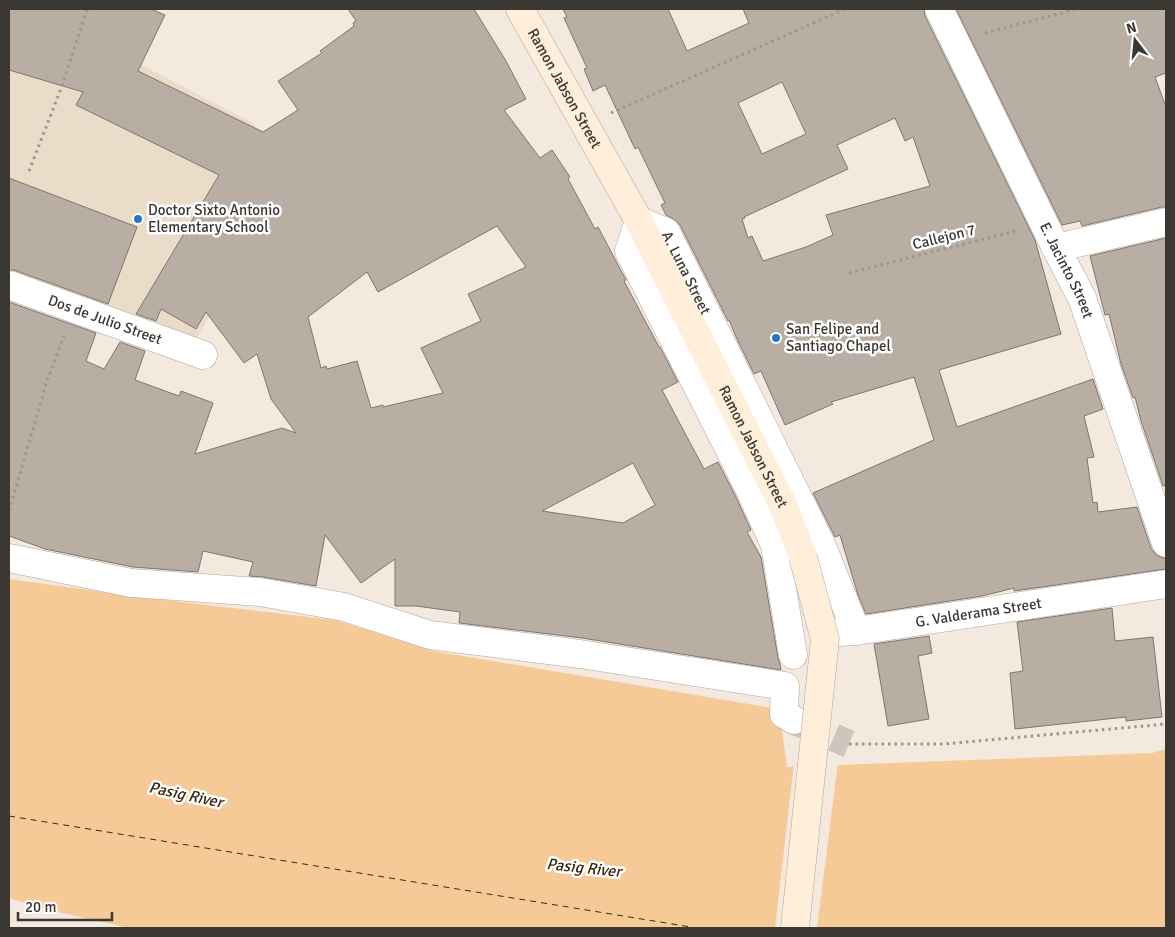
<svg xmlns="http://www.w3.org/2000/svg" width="1175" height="937" font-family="Signika,sans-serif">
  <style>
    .built { fill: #ebdcca }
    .water { fill: #f6ca97 }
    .pier { fill: #f4e9de }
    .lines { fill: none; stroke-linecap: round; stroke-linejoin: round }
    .ferry { stroke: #3a2811; stroke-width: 1; stroke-dasharray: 6 5; stroke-linecap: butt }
    .building { fill: #b8aea3; stroke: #7f766c; fill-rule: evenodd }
    .street-tunnel { stroke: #cfc5bc; stroke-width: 28; stroke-dasharray: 28 14; stroke-linecap: butt }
    .street-casing { stroke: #afa59a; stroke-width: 29 }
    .secondary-casing { stroke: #afa59a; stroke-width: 29 }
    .path { stroke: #9d968e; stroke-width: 3; stroke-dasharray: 2.5 4; stroke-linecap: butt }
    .street { stroke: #fff; stroke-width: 28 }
    .secondary { stroke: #ffeeda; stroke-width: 28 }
    .secondary-bridge-casing { stroke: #afa59a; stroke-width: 29; stroke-linecap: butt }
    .secondary-bridge { stroke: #ffeeda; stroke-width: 28 }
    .poi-dot { fill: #2179c6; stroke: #fff; stroke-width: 2 }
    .labels { text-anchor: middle; stroke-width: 5; stroke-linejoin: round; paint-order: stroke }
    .street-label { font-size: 15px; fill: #3b3733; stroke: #fff }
    .poi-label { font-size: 15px; fill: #3b3733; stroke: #fff; text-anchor: start }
    .water-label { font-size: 16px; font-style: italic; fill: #3a2811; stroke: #fff }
  </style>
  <rect width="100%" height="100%" fill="#f4e9de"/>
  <path class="built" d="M9 9H12L69 27 251 122 299 165 196 339 9 273Z"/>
  <path class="water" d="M9 579 139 597 335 620 433 651 779 709 787 767 1152 753 1166 749V928H129L49 910 9 898Z"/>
  <path class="pier" d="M838 762 817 928H775L794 764Z"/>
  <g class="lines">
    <path class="ferry" d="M9 816 697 928"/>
  </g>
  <path class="building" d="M9 9H151L165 15 138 71 263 132 298 110 278 81 322 53 320 51 354 26 353 23 356 21 348 9H474L506 61 526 99 504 110 540 158 552 150 570 177 568 179 595 229 598 227 626 280 624 281 659 347H660L678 382 662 390 704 469 718 462 736 497 751 530 747 532 761 557 778 658 780 664 781 670 582 638 459 623 460 612 416 606H395V559L361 583 325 535 316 586 263 577 249 576 253 562 203 551 198 572 133 567 45 549 9 536V302L96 333 86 361 104 369 120 342 145 351 135 380 179 396 181 391 213 403 195 454 282 428 296 433 271 399 257 354 244 363 206 312 196 329 161 309 156 321 136 314 219 175 76 105 83 92 9 70ZM497 226 526 267 468 294 481 321 421 348 443 393 383 407V405L371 408 357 361 327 369 326 366 321 368 308 317 367 272 378 292ZM633 463 655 505 623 523 542 511Z
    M563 9H668L687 51 749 23 743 9H924L925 16 1035 240 1061 334 939 370 957 427 1093 379 1103 409 1084 416 1094 457 1087 458 1093 503 1097 502 1098 512 1137 507 1151 548 1156 555 1163 558H1166V569L1014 591V588L982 596 866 614 858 595 840 535 835 537 813 493 934 440 914 377 831 402 833 404 785 425 761 371 754 374 736 337 729 320 728 321 680 225 672 218 666 215 661 205 665 203 638 147 635 149 605 85 593 91 584 69 587 68 564 18 567 17ZM782 82 806 134 762 154 738 103ZM895 118 905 141 913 137 930 186 826 215 833 235 806 247 763 261 752 236 748 238 742 219 745 218 744 217 848 169 837 145Z
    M956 9H1166V73L1155 77 1166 107V207H1162L1082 226 1080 221 1062 225Z
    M9 178 137 227 108 304 14 270H9Z
    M1166 238V485L1163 486 1141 421 1135 397 1133 398 1121 364 1109 314 1105 315 1090 256Z
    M1112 608 1115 641 1153 637 1162 717 1126 721V717L1015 729 1010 673 1023 671 1017 622Z
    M929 636 932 653 918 656 929 719 888 726 874 644Z"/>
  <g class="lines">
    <path class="street-tunnel" d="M795 721 849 744"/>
    <defs>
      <g id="street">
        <path id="s1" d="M939 9 1056 248 1082 298 1166 543"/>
        <path d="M1056 248 1166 222"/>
        <path id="s2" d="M9 285 203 355"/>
        <path d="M9 558 131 583 260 592 344 607 430 635 580 654 785 686 784 714 794 720"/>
        <path id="s3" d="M839 632 856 631 1166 584"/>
        <path id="s4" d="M793 655 775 545 750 490 629 251 639 221 666 232 821 544 856 631"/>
      </g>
      <g id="secondary">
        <path id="s5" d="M520 9 639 221 783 505 803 557"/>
      </g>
    </defs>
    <use href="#street" class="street-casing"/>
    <use href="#secondary" class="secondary-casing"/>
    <path class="path" d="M985 33 1077 9
      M611 113 845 9
      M29 171 62 86 87 9
      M849 273 1016 231
      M9 511 47 381 64 336
      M849 744H944L1166 724"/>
    <use href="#street" class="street"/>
    <use href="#secondary" class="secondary"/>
    <defs>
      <path id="secondary-bridge" d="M795 928 825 639 803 557"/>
    </defs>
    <use href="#secondary-bridge" class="secondary-bridge-casing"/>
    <use href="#secondary-bridge" class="secondary-bridge"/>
  </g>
  <g class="poi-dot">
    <circle cx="138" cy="219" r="5"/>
    <circle cx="776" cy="338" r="5"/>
  </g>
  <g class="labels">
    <g class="street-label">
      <text dy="5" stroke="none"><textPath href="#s5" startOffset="91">Ramon Jabson Street</textPath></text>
      <text transform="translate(944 237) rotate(-14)" y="5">Callejon 7</text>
      <text dy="5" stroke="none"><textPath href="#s1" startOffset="291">E. Jacinto Street</textPath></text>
      <text dy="5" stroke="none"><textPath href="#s4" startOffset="546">A. Luna Street</textPath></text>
      <text dy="5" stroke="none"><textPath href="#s2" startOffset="102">Dos de Julio Street</textPath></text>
      <text dy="5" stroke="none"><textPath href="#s5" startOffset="496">Ramon Jabson Street</textPath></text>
      <text dy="5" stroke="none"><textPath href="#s3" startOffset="141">G. Valderama Street</textPath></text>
    </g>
    <g class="poi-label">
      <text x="148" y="215">Doctor Sixto Antonio<tspan x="148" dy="17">Elementary School</tspan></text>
      <text x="786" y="334">San Felipe and<tspan x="786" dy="17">Santiago Chapel</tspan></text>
    </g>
    <g class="water-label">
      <text transform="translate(186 794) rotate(12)" y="6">Pasig River</text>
      <text transform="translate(584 867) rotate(6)" y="6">Pasig River</text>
    </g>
  </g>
  <rect width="1175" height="937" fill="none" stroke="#3b3733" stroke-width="20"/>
  <g transform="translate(1135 40) rotate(344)" stroke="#ffffff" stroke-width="4" paint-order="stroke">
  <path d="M0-4L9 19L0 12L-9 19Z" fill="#3b3733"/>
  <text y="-8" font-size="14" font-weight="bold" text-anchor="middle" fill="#3b3733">N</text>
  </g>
  <path d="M18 912v8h94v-8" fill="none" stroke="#3b3733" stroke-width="2.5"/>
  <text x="25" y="912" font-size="15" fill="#3b3733" stroke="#ffffff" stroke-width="4" paint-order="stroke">20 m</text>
</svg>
